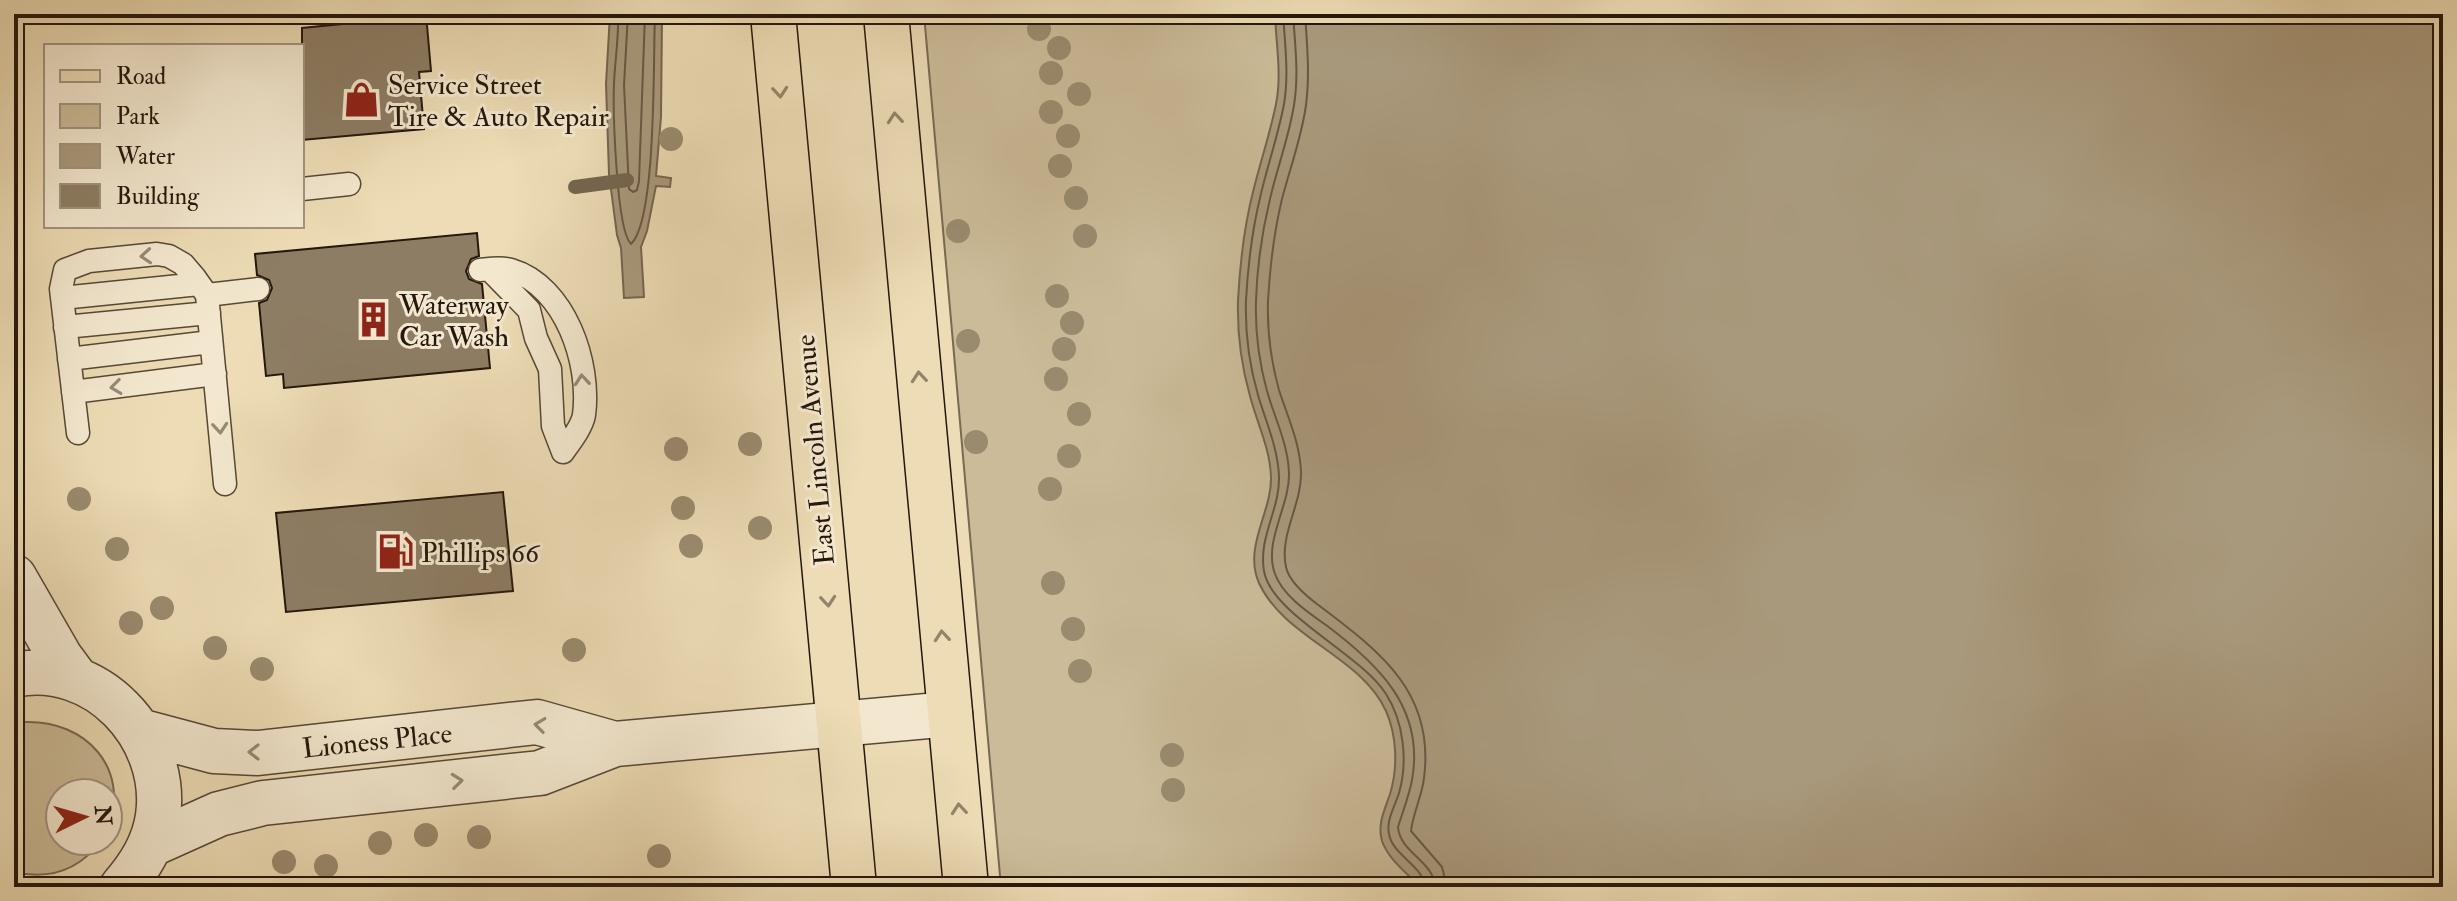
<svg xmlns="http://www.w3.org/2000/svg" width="2457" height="901" font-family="'IM FELL Double Pica',serif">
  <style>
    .green { fill: #cbbb98; stroke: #786952; stroke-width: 2 }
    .water { fill: #a9997c; stroke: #74654f; stroke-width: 2 }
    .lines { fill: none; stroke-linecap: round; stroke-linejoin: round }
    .shore { stroke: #675844; stroke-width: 2 }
    .stream { stroke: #74654f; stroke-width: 14 }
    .building { fill: #8d7d64; stroke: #25170c; stroke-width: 2 }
    .service-casing { stroke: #574836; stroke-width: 25 }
    .minor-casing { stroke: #574836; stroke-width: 47 }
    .primary-casing { stroke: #25170c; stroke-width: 47 }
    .service { stroke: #f3e8cf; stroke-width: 22 }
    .minor { stroke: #f3e8cf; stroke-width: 44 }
    .primary { stroke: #eddcb5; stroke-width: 44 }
    .tree { fill: #9a8b6f }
    .oneway { stroke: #938369 }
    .oneway2 { stroke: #968a77 }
    .labels { text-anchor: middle; stroke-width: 6; stroke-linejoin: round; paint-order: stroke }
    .poi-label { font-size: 28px; fill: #25170c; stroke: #f3e8cf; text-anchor: start }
    .street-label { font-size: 28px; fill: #25170c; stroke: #f3e8cf }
  </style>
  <rect width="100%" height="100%" fill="#eddcb5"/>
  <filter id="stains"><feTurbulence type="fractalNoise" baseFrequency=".0025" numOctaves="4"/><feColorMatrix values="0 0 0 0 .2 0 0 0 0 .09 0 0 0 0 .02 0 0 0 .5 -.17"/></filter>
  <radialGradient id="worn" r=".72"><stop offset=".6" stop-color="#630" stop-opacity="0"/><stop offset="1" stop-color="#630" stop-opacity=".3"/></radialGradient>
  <path class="green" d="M924 14H2443V887H1001Z
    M25 722C85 720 131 768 108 828V793H60V841H101C79 870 49 880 14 872V725Z"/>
  <path class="water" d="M610 14H662L661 117 656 176 671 178 670 187 656 186 647 231 641 247 644 297 624 298 621 248 617 235 609 174 606 84Z
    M1275 14H2443V887H1420C1407 873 1388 859 1382 841 1377 824 1385 809 1390 794 1398 768 1397 736 1386 711 1361 656 1284 638 1259 583 1243 547 1272 512 1271 477 1270 448 1257 423 1250 396 1241 364 1237 333 1238 300 1240 264 1244 227 1253 192 1260 163 1270 134 1276 104 1282 75 1276 44 1275 14Z"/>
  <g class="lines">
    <path class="shore" d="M618 14C619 37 615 60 614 83 613 109 616 230 631 244 657 220 653 56 655 14
      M628 14 624 85 629 189 633 192 637 190 639 181 645 14
      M1283 14C1285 44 1289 75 1284 104 1278 136 1267 167 1260 198 1252 231 1248 265 1246 300 1245 332 1249 364 1258 395 1266 422 1278 448 1279 477 1280 509 1258 538 1264 571 1271 614 1361 654 1386 694 1404 722 1408 762 1399 793 1395 806 1386 820 1389 834 1393 856 1423 865 1425 887
      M1293 14C1295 44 1299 75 1294 105 1289 137 1277 168 1270 199 1262 232 1257 267 1256 301 1255 332 1259 362 1267 391 1275 419 1288 444 1289 473 1290 506 1263 541 1275 574 1283 596 1309 613 1326 625 1378 664 1425 708 1412 780 1409 796 1403 811 1398 827 1400 853 1434 861 1435 887
      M1305 14C1307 44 1310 74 1306 105 1302 136 1290 168 1282 199 1274 232 1270 266 1268 301 1267 331 1271 361 1279 390 1288 418 1300 443 1301 472 1302 504 1279 535 1286 567 1289 582 1310 599 1321 607 1382 653 1435 694 1424 778 1422 796 1413 813 1411 831L1442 867 1447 887"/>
    <path class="stream" d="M575 187 627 180"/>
  </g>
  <path class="building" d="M361 14H426L431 71 419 72 424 129 302 140V28L362 22Z
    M477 233 479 256 471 259 466 271 469 279 482 284 490 368 284 388 283 374 266 376 259 303 267 300 272 288 269 280 257 275 255 254Z
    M503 492 513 591 286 612 276 513Z"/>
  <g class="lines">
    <defs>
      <path id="service" d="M302 189 349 184
        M489 269 529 310 536 338 550 369 553 426 563 452
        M480 270C490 269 501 267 511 270 565 286 591 363 584 415 582 427 570 442 563 452
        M207 295 258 289
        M62 298 199 284
        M65 327 209 313
        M69 359 211 342
        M73 392 215 374
        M78 433 61 289 65 270 89 261 157 254 169 256 183 264 195 278 207 295 225 484"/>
      <path id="minor" d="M14 577 60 657 77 680
        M14 675C96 658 169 736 158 816 154 844 140 866 122 887
        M139 731 214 751 258 753 537 722 615 744
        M150 845 219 814 263 803 540 773 615 744 950 714"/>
      <path id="primary" d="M773 14 854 887
        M886 14 966 887"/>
    </defs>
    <use href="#service" class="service-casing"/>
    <use href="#minor" class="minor-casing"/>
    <use href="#primary" class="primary-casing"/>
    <use href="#service" class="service"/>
    <use href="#minor" class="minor"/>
    <use href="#primary" class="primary"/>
  </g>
  <g class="tree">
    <circle cx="1039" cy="29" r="12"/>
    <circle cx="1059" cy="48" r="12"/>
    <circle cx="1051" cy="73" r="12"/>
    <circle cx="1079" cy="94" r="12"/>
    <circle cx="1051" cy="112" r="12"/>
    <circle cx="1068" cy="136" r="12"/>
    <circle cx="671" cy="139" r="12"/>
    <circle cx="1060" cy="166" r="12"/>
    <circle cx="1076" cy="198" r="12"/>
    <circle cx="958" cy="231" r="12"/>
    <circle cx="1085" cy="236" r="12"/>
    <circle cx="1057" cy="296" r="12"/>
    <circle cx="1072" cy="323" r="12"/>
    <circle cx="968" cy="341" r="12"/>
    <circle cx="1064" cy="349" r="12"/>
    <circle cx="1056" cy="379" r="12"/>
    <circle cx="1079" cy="414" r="12"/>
    <circle cx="976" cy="442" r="12"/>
    <circle cx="750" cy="444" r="12"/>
    <circle cx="676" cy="449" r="12"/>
    <circle cx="1069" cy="456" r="12"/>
    <circle cx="1050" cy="489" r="12"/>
    <circle cx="79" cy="499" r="12"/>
    <circle cx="683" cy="508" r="12"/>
    <circle cx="760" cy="528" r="12"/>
    <circle cx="691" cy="546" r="12"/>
    <circle cx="117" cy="549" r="12"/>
    <circle cx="1053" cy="583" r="12"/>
    <circle cx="162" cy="608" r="12"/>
    <circle cx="131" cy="623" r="12"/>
    <circle cx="1073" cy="629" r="12"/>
    <circle cx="215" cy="648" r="12"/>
    <circle cx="574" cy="650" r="12"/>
    <circle cx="262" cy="669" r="12"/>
    <circle cx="1080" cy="671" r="12"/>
    <circle cx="1172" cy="755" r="12"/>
    <circle cx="1173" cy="790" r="12"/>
    <circle cx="426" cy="835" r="12"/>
    <circle cx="479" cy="837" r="12"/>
    <circle cx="380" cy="843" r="12"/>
    <circle cx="659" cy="856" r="12"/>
    <circle cx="284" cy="862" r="12"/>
    <circle cx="326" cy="866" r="12"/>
  </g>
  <defs><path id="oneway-chevron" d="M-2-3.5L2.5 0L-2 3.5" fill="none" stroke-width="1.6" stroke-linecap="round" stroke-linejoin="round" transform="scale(2)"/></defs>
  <g class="oneway">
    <use href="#oneway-chevron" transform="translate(780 92) rotate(85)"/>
    <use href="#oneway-chevron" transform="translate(895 118) rotate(-95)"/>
    <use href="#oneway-chevron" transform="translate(919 377) rotate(-95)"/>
    <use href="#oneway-chevron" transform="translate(828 601) rotate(85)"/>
    <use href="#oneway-chevron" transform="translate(942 636) rotate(-95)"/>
    <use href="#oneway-chevron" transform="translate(959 809) rotate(-95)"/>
  </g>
  <g class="oneway2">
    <use href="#oneway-chevron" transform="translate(146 256) rotate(176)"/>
    <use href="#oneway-chevron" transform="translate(582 380) rotate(-95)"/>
    <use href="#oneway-chevron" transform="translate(116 387) rotate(173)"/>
    <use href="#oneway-chevron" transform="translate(220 428) rotate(85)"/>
    <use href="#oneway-chevron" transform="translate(540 725) rotate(-173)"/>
    <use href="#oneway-chevron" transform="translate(254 752) rotate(180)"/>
    <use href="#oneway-chevron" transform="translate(457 781) rotate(-6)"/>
  </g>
  <defs>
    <symbol id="shop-bare" viewBox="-9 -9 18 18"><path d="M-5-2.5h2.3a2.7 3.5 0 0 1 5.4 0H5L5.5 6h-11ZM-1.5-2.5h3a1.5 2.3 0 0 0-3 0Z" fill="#8f2418" stroke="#f3e8cf" stroke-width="2.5" paint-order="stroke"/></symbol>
    <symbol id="building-bare" viewBox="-9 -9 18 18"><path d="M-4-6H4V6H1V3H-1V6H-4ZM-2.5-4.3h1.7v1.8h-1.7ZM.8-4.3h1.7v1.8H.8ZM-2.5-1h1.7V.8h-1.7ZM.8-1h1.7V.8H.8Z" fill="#8f2418" stroke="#f3e8cf" stroke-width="2.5" paint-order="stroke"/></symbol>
    <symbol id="fuel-bare" viewBox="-9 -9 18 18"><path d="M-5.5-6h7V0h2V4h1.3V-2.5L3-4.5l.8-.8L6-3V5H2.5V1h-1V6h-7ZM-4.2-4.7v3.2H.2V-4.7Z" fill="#8f2418" stroke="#f3e8cf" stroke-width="2.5" paint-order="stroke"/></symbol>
  </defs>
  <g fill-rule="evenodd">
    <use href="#shop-bare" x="336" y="74" width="51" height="51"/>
    <use href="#building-bare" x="348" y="294" width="51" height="51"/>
    <use href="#fuel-bare" x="370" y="526" width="51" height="51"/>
  </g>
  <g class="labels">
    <g class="poi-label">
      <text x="388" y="94">Service Street<tspan x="388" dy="32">Tire &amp; Auto Repair</tspan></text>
      <text x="399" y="314">Waterway<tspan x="399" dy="32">Car Wash</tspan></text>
      <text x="421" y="562">Phillips 66</text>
    </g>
    <g class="street-label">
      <text transform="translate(814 450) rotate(-95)" y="10">East Lincoln Avenue</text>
      <text transform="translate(377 740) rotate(-6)" y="10">Lioness Place</text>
    </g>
  </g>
  <rect width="2457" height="901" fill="none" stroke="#eddcb5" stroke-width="48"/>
  <rect x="16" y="16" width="2425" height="869" fill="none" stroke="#25170c" stroke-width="4"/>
  <rect x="24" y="24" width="2409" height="853" fill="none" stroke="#25170c" stroke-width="2"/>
  <rect x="44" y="44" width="260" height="184" fill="#f3e8cf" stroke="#a19481" stroke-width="2"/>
  <rect x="60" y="70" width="40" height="12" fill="#eddcb5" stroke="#a19481" stroke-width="2"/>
  <text x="116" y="84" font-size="24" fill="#25170c">Road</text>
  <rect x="60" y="104" width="40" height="24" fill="#cbbb98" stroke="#a19481" stroke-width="2"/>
  <text x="116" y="124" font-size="24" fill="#25170c">Park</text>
  <rect x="60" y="144" width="40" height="24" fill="#a9997c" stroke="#a19481" stroke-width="2"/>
  <text x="116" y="164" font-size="24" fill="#25170c">Water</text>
  <rect x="60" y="184" width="40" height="24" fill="#8d7d64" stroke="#a19481" stroke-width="2"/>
  <text x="116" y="204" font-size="24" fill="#25170c">Building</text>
  <g transform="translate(84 817) rotate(85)"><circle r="38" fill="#f3e8cf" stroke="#a19481" stroke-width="2"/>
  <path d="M0-6L14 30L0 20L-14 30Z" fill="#8f2418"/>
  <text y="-12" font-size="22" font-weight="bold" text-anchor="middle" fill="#25170c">N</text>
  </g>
  <rect width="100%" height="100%" filter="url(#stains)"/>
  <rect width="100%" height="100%" fill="url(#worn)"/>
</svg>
